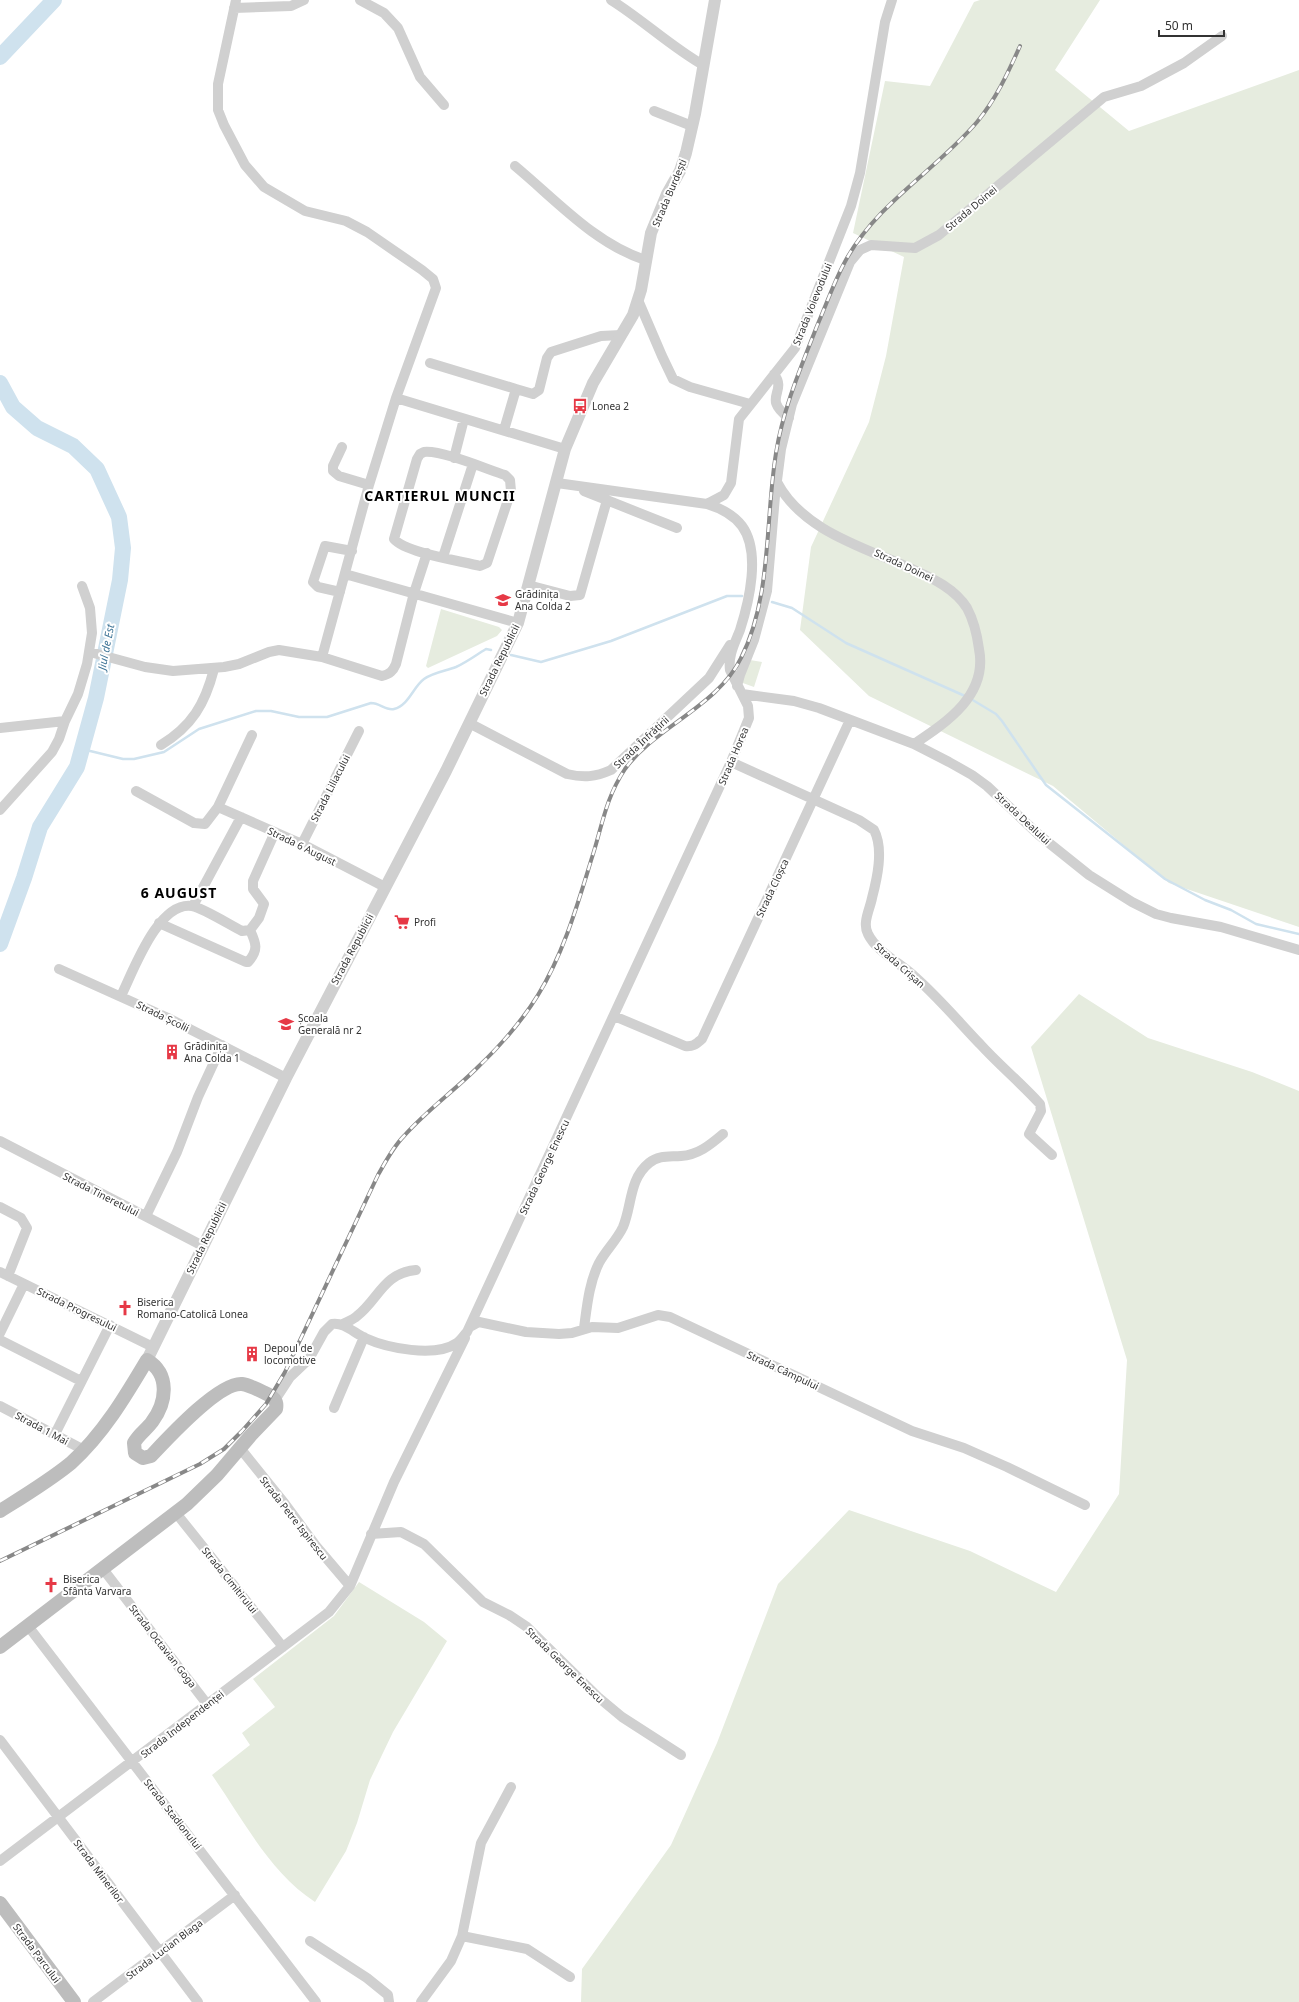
<svg xmlns="http://www.w3.org/2000/svg" width="1299" height="2002" font-family="'Noto Sans',sans-serif">
  <style>
    .green { fill: #e6ecdf }
    .lines { fill: none; stroke-linecap: round; stroke-linejoin: round }
    .stream { stroke: #cfe2ee; stroke-width: 2.5 }
    .river { stroke: #cfe2ee; stroke-width: 16 }
    .minor { stroke: #d0d0d0; stroke-width: 10 }
    .tertiary { stroke: #d0d0d0; stroke-width: 12 }
    .secondary { stroke: #bdbdbd; stroke-width: 14 }
    .rail-casing { stroke: #888; stroke-width: 4 }
    .rail { stroke: #fff; stroke-width: 2.5; stroke-dasharray: 8; stroke-linecap: butt }
    .labels { text-anchor: middle; stroke-width: 4; stroke-linejoin: round; paint-order: stroke }
    .street-label { font-size: 10px; fill: #333; stroke: #fff }
    .poi-label { font-size: 10px; fill: #333; stroke: #fff; text-anchor: start }
    .water-label { font-size: 11px; font-style: italic; fill: #3f7597; stroke: #fff }
    .district-label { font-size: 14px; font-weight: bold; letter-spacing: 1px; fill: #000; stroke: #fff }
  </style>
  <rect width="100%" height="100%" fill="#fff"/>
  <path class="green" d="M980 0H1100L1055 70 1129 131 1299 70V927L1169 883 1053 786 869 696 800 630 811 547 869 422 886 356 904 257 853 233 885 81 930 86 974 2Z
    M441 609 499 627 502 630 497 636 428 668 426 666Z
    M750 660 762 662 754 687 740 682Z
    M1079 994 1148 1038 1252 1072 1299 1091V2002H581L582 1969 671 1845 717 1743 778 1584 849 1510 970 1551 1056 1592 1119 1494 1127 1360 1031 1047Z
    M359 1582 424 1622 447 1641 393 1732 370 1780 357 1823 346 1851 315 1902C269 1872 243 1819 212 1775L250 1745 242 1733 275 1707 253 1679 334 1616Z"/>
  <g class="lines">
    <path class="stream" d="M772 602 792 608 846 643 965 696
      M511 655 541 662 611 641 727 596H742
      M971 699 996 714 1002 721 1046 785 1165 879 1205 900 1231 910 1256 924 1299 934
      M82 749 123 759H134L164 752 199 729 256 711H271L299 717H327L371 703C380 703 386 711 394 709 409 705 413 687 424 679 434 672 446 671 456 667 467 662 476 655 486 649L491 650"/>
    <path class="river" d="M0 57 54 0
      M0 383 13 407 37 428 73 446 97 469 119 517 123 548 120 580 96 698 77 767 40 827 24 878 0 944"/>
    <path class="minor" d="M236 0 218 84V110L224 125 245 165 264 187 305 211 346 221 367 232 422 270 433 279 436 288 396 398 369 485 322 657
      M360 0 384 13 398 28 420 77 444 105
      M611 0C643 20 670 46 703 65
      M234 8 291 6 304 0
      M654 111 692 126
      M515 166C556 200 594 243 645 260
      M638 300 662 356 673 379 690 387 750 404
      M430 363 516 389
      M774 374C788 393 761 397 789 418
      M396 398 565 449
      M504 430 516 389 533 394 539 390 547 358 551 352 601 336 621 335
      M342 447 333 466V471L339 476 369 485
      M424 452C442 450 486 469 505 475L510 480 511 491 487 563 480 566C461 561 406 553 394 539L417 459 420 454Z
      M454 458 464 419
      M777 482C803 532 867 548 914 570 934 579 955 589 967 608 974 621 977 634 979 649 988 695 947 722 914 744
      M557 483 707 504 724 495 731 483 739 419 795 348 851 206 860 173 885 22 892 0
      M584 491 677 528
      M443 557 473 464
      M345 574 518 623
      M528 585 570 596 580 595 607 500
      M340 592 318 587 313 582 325 546 352 551
      M90 652 145 667 173 671 224 667 239 664 269 652 279 650 322 657 382 676C390 674 393 671 396 664L414 593 427 553
      M737 686 740 675 754 640 767 591 775 496 781 449 792 404 850 262 860 250 871 245 915 248 939 235 1104 97 1141 86 1184 63 1222 36
      M742 694 794 701 819 708 914 744 949 762 972 775 987 786 1039 835 1089 875 1132 902 1156 914 1171 918 1221 927 1299 950
      M469 723 567 774C584 778 595 777 611 770L709 678 730 645
      M0 728 65 721
      M161 745C192 726 205 704 214 669
      M731 762 859 820 874 830C884 849 877 879 872 898 870 909 862 923 868 934 876 951 900 963 914 976 938 997 958 1021 980 1044 999 1065 1021 1083 1040 1104L1041 1111 1029 1134 1052 1155
      M136 791 194 823 205 824 218 807 252 735
      M218 807 302 844 385 887
      M0 810 52 752 59 739 65 721 78 694 87 664 92 633 90 608 82 586
      M302 844 359 731
      M193 906 241 817
      M159 923 246 962H248C259 950 256 943 250 930
      M59 969 168 1018 286 1078
      M121 996C133 972 158 901 192 906 203 908 230 925 242 931L250 930 259 918 264 904 253 889V881L275 832
      M614 1016 685 1046C693 1047 696 1044 702 1039L850 720
      M0 1141 203 1246
      M0 1207 21 1218 27 1228 8 1276
      M146 1216 177 1152 198 1097 222 1045
      M0 1272 153 1347
      M341 1325C346 1322 353 1320 357 1316 379 1299 383 1273 416 1270
      M470 1327 479 1322 526 1332 559 1334 572 1333 592 1327 618 1328 658 1315 670 1317 912 1431 964 1448 1007 1467 1085 1505
      M584 1328C587 1306 589 1283 599 1263 606 1250 617 1240 623 1227 632 1206 629 1179 649 1163 659 1155 669 1157 681 1156 698 1155 710 1145 723 1134
      M0 1333 24 1284
      M0 1340 81 1381
      M275 1400 290 1377 309 1359 324 1332 332 1324C344 1322 354 1333 365 1338 387 1348 435 1358 457 1343 461 1340 464 1335 467 1332L731 762 749 718 748 706 730 670C728 655 735 643 740 630 749 602 761 552 742 526 733 514 720 508 707 504
      M0 1406 84 1450
      M334 1408 364 1337
      M55 1434 110 1325
      M240 1448 285 1504 316 1546 350 1586
      M176 1513 283 1647
      M371 1534 401 1532 424 1544 483 1602 509 1615 527 1627 598 1697 622 1717 681 1755
      M103 1569 207 1704
      M28 1626 316 2002
      M0 1740 198 2002
      M0 1861 329 1612 350 1586 394 1482 465 1338
      M462 1936 527 1949 570 1977
      M310 1941 367 1978 388 1995 389 2002
      M93 2002 235 1895
      M421 2002 451 1961 462 1936 481 1843 511 1787"/>
    <path class="tertiary" d="M147 1360 286 1078 446 771 518 623 565 449 593 383 633 315 641 290 651 233 667 194 680 171 686 153 695 114 715 0"/>
    <path class="secondary" d="M0 1511C24 1496 49 1481 71 1463 103 1434 125 1397 147 1360 170 1374 167 1402 152 1422 147 1429 138 1435 134 1443L135 1453 143 1458 151 1456C167 1439 219 1382 242 1384 249 1385 259 1390 265 1393 272 1396 278 1400 276 1409L251 1435 217 1475 187 1504 0 1647
      M0 1903 74 2002"/>
    <defs>
      <path id="rail" d="M0 1561 200 1464 224 1449 242 1431 266 1404 285 1372 378 1175C386 1161 393 1147 404 1136 426 1111 454 1091 478 1067 500 1046 522 1021 538 995 565 951 579 899 594 851 603 821 607 796 625 769 655 727 718 706 741 658 772 597 765 520 776 453 783 409 801 367 817 326 827 303 835 279 847 258 878 203 937 169 977 122 996 99 1008 73 1020 46"/>
    </defs>
    <use href="#rail" class="rail-casing"/>
    <use href="#rail" class="rail"/>
  </g>
  <defs>
    <symbol id="bus-bare" viewBox="-9 -9 18 18"><path d="M-5-6H5V4H4V6H2V4H-2V6H-4V4H-5ZM-3.5-4V0h7V-4ZM-3.5 1.2v1.5H-2V1.2ZM2 1.2v1.5H3.5V1.2Z" fill="#e63946" stroke="#fff" stroke-width="2.5" paint-order="stroke"/></symbol>
    <symbol id="school-bare" viewBox="-9 -9 18 18"><path d="M0-5L7-2L0 1L-7-2ZM-4 1L0 2.5L4 1V4Q0 6-4 4Z" fill="#e63946" stroke="#fff" stroke-width="2.5" paint-order="stroke"/></symbol>
    <symbol id="supermarket-bare" viewBox="-9 -9 18 18"><path d="M-6-5.5h2.5l.6 2H6L4.5 2H-2.5L-4.4-4H-6ZM-1.5 3.2a1.3 1.3 0 1 0 .1 0ZM3 3.2a1.3 1.3 0 1 0 .1 0Z" fill="#e63946" stroke="#fff" stroke-width="2.5" paint-order="stroke"/></symbol>
    <symbol id="building-bare" viewBox="-9 -9 18 18"><path d="M-4-6H4V6H1V3H-1V6H-4ZM-2.5-4.3h1.7v1.8h-1.7ZM.8-4.3h1.7v1.8H.8ZM-2.5-1h1.7V.8h-1.7ZM.8-1h1.7V.8H.8Z" fill="#e63946" stroke="#fff" stroke-width="2.5" paint-order="stroke"/></symbol>
    <symbol id="church-bare" viewBox="-9 -9 18 18"><path d="M-1.2-6h2.4v3.5h3.3v2.4h-3.3V6h-2.4V-.1h-3.3v-2.4h3.3Z" fill="#e63946" stroke="#fff" stroke-width="2.5" paint-order="stroke"/></symbol>
  </defs>
  <g fill-rule="evenodd">
    <use href="#bus-bare" x="569" y="395" width="22" height="22"/>
    <use href="#school-bare" x="492" y="589" width="22" height="22"/>
    <use href="#supermarket-bare" x="391" y="911" width="22" height="22"/>
    <use href="#school-bare" x="275" y="1013" width="22" height="22"/>
    <use href="#building-bare" x="161" y="1041" width="22" height="22"/>
    <use href="#church-bare" x="114" y="1297" width="22" height="22"/>
    <use href="#building-bare" x="241" y="1343" width="22" height="22"/>
    <use href="#church-bare" x="40" y="1574" width="22" height="22"/>
  </g>
  <g class="labels">
    <g class="street-label">
      <text transform="translate(669 193) rotate(-67)" y="4">Strada Burdești</text>
      <text transform="translate(971 208) rotate(-40)" y="4">Strada Doinei</text>
      <text transform="translate(812 304) rotate(-68)" y="4">Strada Voievodului</text>
      <text transform="translate(904 565) rotate(25)" y="4">Strada Doinei</text>
      <text transform="translate(499 660) rotate(-64)" y="4">Strada Republicii</text>
      <text transform="translate(641 742) rotate(-43)" y="4">Strada Înfrățirii</text>
      <text transform="translate(733 756) rotate(-67)" y="4">Strada Horea</text>
      <text transform="translate(330 788) rotate(-63)" y="4">Strada Liliacului</text>
      <text transform="translate(1023 818) rotate(43)" y="4">Strada Dealului</text>
      <text transform="translate(302 846) rotate(26)" y="4">Strada 6 August</text>
      <text transform="translate(772 888) rotate(-65)" y="4">Strada Cloșca</text>
      <text transform="translate(352 949) rotate(-62)" y="4">Strada Republicii</text>
      <text transform="translate(900 965) rotate(41)" y="4">Strada Crișan</text>
      <text transform="translate(163 1016) rotate(26)" y="4">Strada Școlii</text>
      <text transform="translate(544 1167) rotate(-65)" y="4">Strada George Enescu</text>
      <text transform="translate(101 1194) rotate(27)" y="4">Strada Tineretului</text>
      <text transform="translate(206 1238) rotate(-64)" y="4">Strada Republicii</text>
      <text transform="translate(77 1309) rotate(26)" y="4">Strada Progresului</text>
      <text transform="translate(783 1370) rotate(25)" y="4">Strada Câmpului</text>
      <text transform="translate(42 1428) rotate(28)" y="4">Strada 1 Mai</text>
      <text transform="translate(294 1518) rotate(52)" y="4">Strada Petre Ispirescu</text>
      <text transform="translate(230 1580) rotate(51)" y="4">Strada Cimitirului</text>
      <text transform="translate(163 1646) rotate(52)" y="4">Strada Octavian Goga</text>
      <text transform="translate(565 1665) rotate(44)" y="4">Strada George Enescu</text>
      <text transform="translate(182 1724) rotate(-38)" y="4">Strada Independenței</text>
      <text transform="translate(173 1814) rotate(52)" y="4">Strada Stadionului</text>
      <text transform="translate(99 1871) rotate(53)" y="4">Strada Minerilor</text>
      <text transform="translate(164 1949) rotate(-37)" y="4">Strada Lucian Blaga</text>
      <text transform="translate(37 1953) rotate(53)" y="4">Strada Parcului</text>
    </g>
    <g class="poi-label">
      <text x="592" y="410">Lonea 2</text>
      <text x="515" y="598">Grădinița<tspan x="515" dy="12">Ana Colda 2</tspan></text>
      <text x="414" y="926">Profi</text>
      <text x="298" y="1022">Școala<tspan x="298" dy="12">Generală nr 2</tspan></text>
      <text x="184" y="1050">Grădinița<tspan x="184" dy="12">Ana Colda 1</tspan></text>
      <text x="137" y="1306">Biserica<tspan x="137" dy="12">Romano-Catolică Lonea</tspan></text>
      <text x="264" y="1352">Depoul de<tspan x="264" dy="12">locomotive</tspan></text>
      <text x="63" y="1583">Biserica<tspan x="63" dy="12">Sfânta Varvara</tspan></text>
    </g>
    <g class="water-label">
      <text transform="translate(106 647) rotate(-79)" y="4">Jiul de Est</text>
    </g>
    <g class="district-label">
      <text x="440" y="501">CARTIERUL MUNCII</text>
      <text x="179" y="898">6 AUGUST</text>
    </g>
  </g>
  <path d="M1159 30v6h65v-6" fill="none" stroke="#333333" stroke-width="2"/>
  <text x="1165" y="30" font-size="12" fill="#333333" stroke="#ffffff" stroke-width="3" paint-order="stroke">50 m</text>
</svg>
